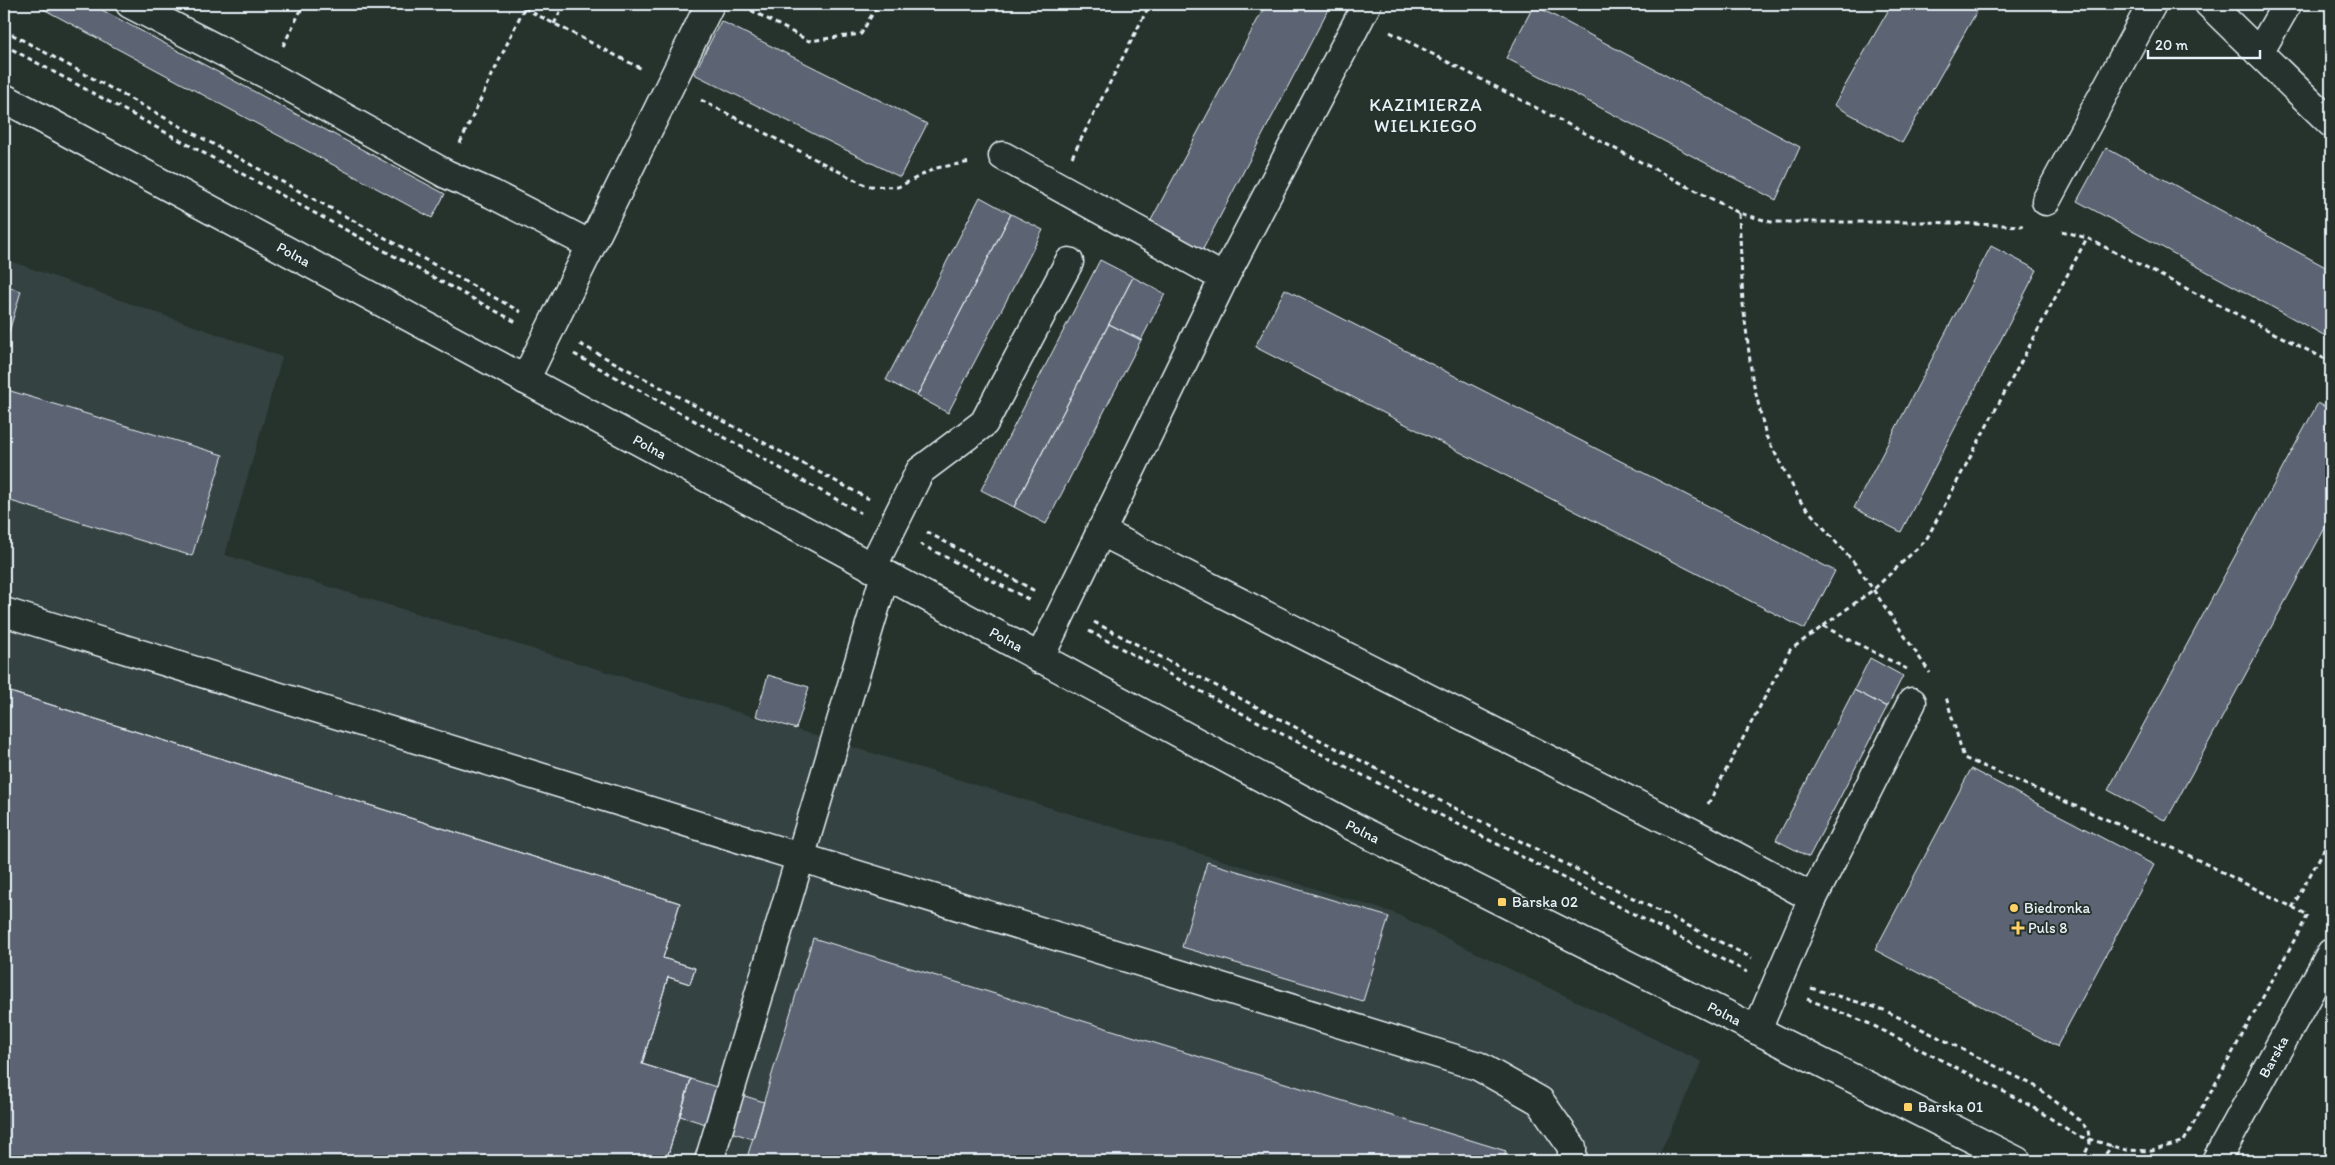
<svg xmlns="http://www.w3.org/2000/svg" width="2335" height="1165" font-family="Itim,sans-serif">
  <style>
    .built { fill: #364242 }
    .building { fill: #5c6472; stroke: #e8f1f8 }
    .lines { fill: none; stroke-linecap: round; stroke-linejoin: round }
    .minor-casing { stroke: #e8f1f8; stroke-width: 31 }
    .path { stroke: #e8f1f8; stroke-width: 3; stroke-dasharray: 5 4; stroke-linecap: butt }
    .minor { stroke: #26332d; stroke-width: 28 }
    .poi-dot { fill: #ffd166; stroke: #26332d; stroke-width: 2 }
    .labels { text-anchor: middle; stroke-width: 4; stroke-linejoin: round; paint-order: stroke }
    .street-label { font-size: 15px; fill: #e8f1f8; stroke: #26332d }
    .poi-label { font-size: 15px; fill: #e8f1f8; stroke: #26332d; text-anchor: start }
    .quarter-label { font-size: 18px; letter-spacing: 1px; fill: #e8f1f8; stroke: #26332d }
  </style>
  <rect width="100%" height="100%" fill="#26332d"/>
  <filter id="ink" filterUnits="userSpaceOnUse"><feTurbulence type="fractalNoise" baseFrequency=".02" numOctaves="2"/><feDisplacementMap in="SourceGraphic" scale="10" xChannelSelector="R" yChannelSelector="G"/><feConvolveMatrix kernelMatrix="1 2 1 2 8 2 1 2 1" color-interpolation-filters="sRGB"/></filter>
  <g filter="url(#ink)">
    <path class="built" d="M4 259 282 357 225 555 1394 913 1702 1062 1656 1161H4Z"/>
    <path class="building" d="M34 4H91L445 194 432 218Z
      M1266 4H1331L1202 251 1149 224Z
      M1892 4H1981L1902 143 1834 105Z
      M1534 5 1800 147 1776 200 1506 58Z
      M721 21 927 124 900 177 694 74Z
      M2106 148 2331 270V339L2077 201Z
      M980 197 1011 214 917 396 886 380Z
      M1011 214 1043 230 948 413 917 396Z
      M1991 246 2037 270 1901 532 1854 508Z
      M1100 260 1133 277 1014 507 981 490Z
      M1133 277 1165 294 1141 340 1109 324Z
      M4 286 21 291 4 349Z
      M1285 289 1835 571 1805 629 1255 347Z
      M1109 324 1141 340 1046 524 1014 507Z
      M4 389 223 455 192 556 4 499Z
      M2318 403 2331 410V517L2166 821 2108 790Z
      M1870 658 1903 676 1887 707 1854 690Z
      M768 675 809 687 796 729 756 716Z
      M4 690 680 903 663 958 695 968 690 984 668 977 642 1064 691 1079 666 1161H4Z
      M4 690 680 903 663 958 695 968 690 984 668 977 642 1064 691 1079 666 1161H4Z
      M1854 690 1887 707 1809 857 1776 840Z
      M1971 769 2154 865 2057 1046 2058 1047 1875 950Z
      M1207 862 1389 917 1363 1001 1182 947Z
      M813 938 1506 1151 1503 1161H746Z
      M691 1079 764 1102 753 1139 680 1116Z"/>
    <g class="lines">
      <defs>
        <g id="minor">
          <path d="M130 4 268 75 446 174 492 194 591 245"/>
          <path d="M2209 4 2331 123"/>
          <path d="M2259 53 2287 4"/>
          <path id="s1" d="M4 98 1346 823 2017 1161"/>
          <path d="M1003 156 1224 278"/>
          <path d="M2046 201 2152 4"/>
          <path d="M525 380 710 4"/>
          <path d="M1100 531 1693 833 1813 898"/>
          <path d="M872 568 920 471 984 423 1069 262"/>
          <path d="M4 612 1478 1066 1540 1101 1572 1147V1161"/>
          <path d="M1039 659 1224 278 1367 4"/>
          <path d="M1757 1030 1813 898 1912 702"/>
          <path d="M709 1161 885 575"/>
          <path id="s2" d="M2216 1161 2331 953"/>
        </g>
      </defs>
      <use href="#minor" class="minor-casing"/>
      <path class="path" d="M516 4 642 69
        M743 6 809 41 861 34 878 4
        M554 24 564 4
        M4 30 521 312
        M1390 32 1739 213 1771 222H1926L2023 226
        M4 45 516 322
        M283 46 304 4
        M701 100 867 186 898 187 936 168 971 162
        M460 143 524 8
        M1072 157 1150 4
        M1739 213 1743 304 1752 377 1766 436 1801 502 1857 566 1930 673
        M2062 231 2087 238 2323 358H2331
        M580 344 869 499
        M574 354 861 513
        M927 532 1035 591
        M920 544 1030 600
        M1094 622 1316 738 1752 958
        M1823 626 1907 669
        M1089 631 1245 715 1747 972
        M1708 804 1790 650 1873 590 1926 540 2087 238
        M2292 908 2331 837
        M1811 988 1884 1010 2037 1087 2079 1120 2088 1130 2090 1144 2081 1161
        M1807 999 1870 1024 2028 1104 2078 1136 2126 1150 2152 1151 2184 1141 2308 915 2180 851 1964 758 1946 697
        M2100 1161 2112 1146"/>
      <use href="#minor" class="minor"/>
    </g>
  </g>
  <g class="poi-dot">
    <rect x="1497" y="897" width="10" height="10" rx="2.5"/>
    <circle cx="2014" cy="908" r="5"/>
    <path d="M2015.5 920.5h5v5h5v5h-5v5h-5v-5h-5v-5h5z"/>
    <rect x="1903" y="1102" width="10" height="10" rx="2.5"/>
  </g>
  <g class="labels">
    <g class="street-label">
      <text dy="5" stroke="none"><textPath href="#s1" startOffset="329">Polna</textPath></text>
      <text dy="5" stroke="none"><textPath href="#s1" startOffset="734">Polna</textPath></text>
      <text dy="5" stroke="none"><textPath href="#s1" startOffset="1139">Polna</textPath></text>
      <text dy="5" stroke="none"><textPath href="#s1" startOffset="1544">Polna</textPath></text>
      <text dy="5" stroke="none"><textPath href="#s1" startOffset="1949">Polna</textPath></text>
      <text dy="5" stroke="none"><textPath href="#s2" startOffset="119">Barska</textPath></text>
    </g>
    <g class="poi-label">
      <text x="1512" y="907">Barska 02</text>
      <text x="2024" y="913">Biedronka</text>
      <text x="2028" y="933">Puls 8</text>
      <text x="1918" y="1112">Barska 01</text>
    </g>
    <g class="quarter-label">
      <text x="1426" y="111">KAZIMIERZA<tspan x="1426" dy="21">WIELKIEGO</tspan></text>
    </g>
  </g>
  <rect width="2335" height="1165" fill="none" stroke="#26332d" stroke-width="20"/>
  <rect x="10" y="10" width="2315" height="1145" fill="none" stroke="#e8f1f8" stroke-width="2" filter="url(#ink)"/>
  <path d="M2148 50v8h112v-8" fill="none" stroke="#e8f1f8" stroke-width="2.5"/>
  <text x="2155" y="50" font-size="15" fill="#e8f1f8" stroke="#26332d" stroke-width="4" paint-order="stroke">20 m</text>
</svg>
